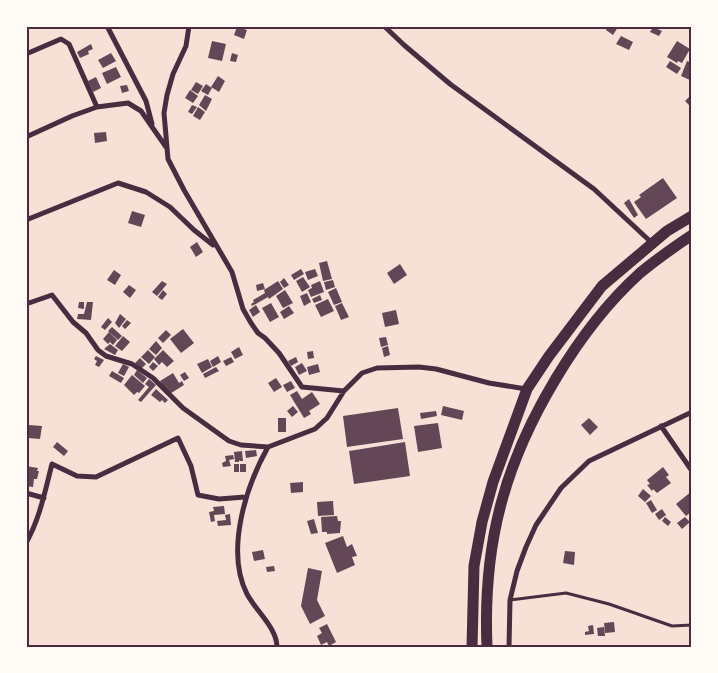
<svg xmlns="http://www.w3.org/2000/svg" width="718" height="673" font-family="Georgia,serif">
  <style>
    .building { fill: #644757 }
    .lines { fill: none; stroke-linecap: round; stroke-linejoin: round }
    .service { stroke: #4a2c40; stroke-width: 3 }
    .minor { stroke: #4a2c40; stroke-width: 5 }
    .trunk { stroke: #4a2c40; stroke-width: 11 }
    .neatline { fill: none; stroke: #4a2c40; stroke-width: 2 }
  </style>
  <rect width="100%" height="100%" fill="#f7e1d7"/>
  <path class="building" d="M608 26 618 27 613 35 606 30Z
    M237 27 247 30 244 39 234 35Z
    M653 27 662 31 659 36 650 32Z
    M621 36 633 42 629 50 616 44Z
    M212 41 226 44 222 61 208 58Z
    M677 41 690 49 682 63 678 61 677 63 667 57Z
    M91 44 93 49 88 51 89 54 80 58 77 52Z
    M111 53 116 61 103 68 98 60Z
    M232 53 238 55 236 62 230 61Z
    M670 61 681 68 677 74 666 67Z
    M687 61 692 63V81L681 76Z
    M116 67 121 77 107 84 102 73Z
    M218 76 225 81 219 92 211 87Z
    M96 77 101 88 93 92 88 81Z
    M196 82 203 86 198 94 191 90Z
    M206 84 212 88 208 95 201 91Z
    M127 85 129 91 122 93 120 86Z
    M190 90 198 96 193 103 185 98Z
    M205 95 212 99 206 111 199 105Z
    M689 97 692 100V108L685 101Z
    M192 105 197 107 192 114 188 112Z
    M198 107 205 112 200 120 193 116Z
    M106 132 107 141 95 143 94 133Z
    M663 178 677 198 646 219 634 202 641 197 639 195Z
    M629 199 638 215 634 218 624 203Z
    M132 211 145 215 141 227 128 223Z
    M197 242 203 252 196 257 190 247Z
    M327 261 332 279 323 281 319 263Z
    M400 264 407 275 394 284 387 273Z
    M301 269 304 274 294 280 291 275Z
    M315 269 318 276 308 280 305 272Z
    M114 270 121 275 115 285 107 280Z
    M303 277 310 287 302 292 296 281Z
    M284 278 289 285 284 288 280 282Z
    M333 280 335 287 326 290 324 282Z
    M162 281 167 284 157 296 152 292Z
    M278 281 283 289 269 299 268 297 252 306 251 304 254 302 253 300 265 293 264 290Z
    M320 281 324 292 311 297 308 290 312 288 311 285Z
    M263 283 265 289 257 291 256 285Z
    M129 285 136 290 130 298 123 292Z
    M336 288 342 302 334 305 328 292Z
    M163 290 167 294 162 300 158 297Z
    M285 290 293 303 283 308 276 296Z
    M307 293 311 302 304 306 300 296Z
    M320 295 322 300 314 303 312 299Z
    M328 299 334 311 321 317 315 305Z
    M79 302H84V309L78 308Z
    M87 302H93L91 320 77 319 78 314H84Z
    M271 303 279 317 270 322 262 308Z
    M342 303 349 317 341 320 335 306Z
    M256 305 260 312 253 317 249 310Z
    M289 306 294 313 284 319 280 312Z
    M396 310 399 324 385 327 382 313Z
    M120 314 126 319 119 328 115 323Z
    M108 318 112 322 105 330 101 327Z
    M127 320 131 323 125 329 122 326Z
    M112 327 122 336 118 340 108 331Z
    M183 329 194 343 181 353 170 339Z
    M166 330 171 335 163 343 158 338Z
    M109 332 117 340 113 345 110 342 108 344 103 339Z
    M123 336 130 342 122 351 115 346Z
    M386 337 388 345 381 347 379 338Z
    M156 341 162 348 156 355 149 349Z
    M110 344 118 350 115 355 104 349Z
    M388 346 390 355 384 357 382 348Z
    M239 347 243 355 235 359 231 352Z
    M148 350 155 357 149 364 141 357Z
    M163 350 174 361 167 367 162 362 159 365 154 359Z
    M313 351 314 358 308 359 307 352Z
    M96 356 104 360 99 367 95 365 97 361 94 359Z
    M218 356 221 362 213 367 210 361Z
    M231 357 234 362 226 366 223 361Z
    M296 357 298 362 291 366 288 361Z
    M140 358 146 364 141 369 135 363Z
    M208 359 212 367 202 373 197 364Z
    M153 362 158 366 153 371 149 367Z
    M302 363 307 371 299 375 295 367Z
    M123 364 129 367 124 376 118 373Z
    M318 364 320 372 309 375 307 367Z
    M216 367 219 371 205 378 203 374Z
    M137 370 147 378 143 383 134 375Z
    M112 371 124 378 121 383 109 376Z
    M185 372 189 378 184 381 180 375Z
    M173 373 179 383 182 381 184 385 168 395 160 381Z
    M132 375 145 386 139 393 137 392 134 395 124 385Z
    M276 378 282 387 274 392 268 383Z
    M149 379 156 385 141 402 138 400 149 387 145 384Z
    M291 381 295 388 287 392 283 385Z
    M156 389 168 400 165 403 162 400 160 402 151 395Z
    M297 391 302 399 312 392 320 404 309 411 311 414 304 418 290 395Z
    M293 406 298 412 292 417 287 411Z
    M443 406 464 411 462 420 441 415Z
    M398 408 403 439 347 447 343 416Z
    M436 411 437 416 421 419 420 413Z
    M278 418H286V432H278Z
    M589 418 598 427 590 435 581 425Z
    M438 423 442 448 418 452 414 426Z
    M29 425 42 426 40 439 28 438Z
    M57 442 68 451 64 456 53 447Z
    M405 442 410 476 354 484 349 451Z
    M256 450 257 456 246 458 245 451Z
    M242 451 243 461H240L239 460V462H235L234 452Z
    M233 455 234 459 229 460 231 466 223 467 222 463 226 461 225 456Z
    M234 464H239V472H234Z
    M240 464H246V472H240Z
    M26 466 38 468 37 471H39L37 479H34L33 487 26 486Z
    M663 467 669 475 666 477 671 483 657 493 653 489 652 491 647 485 650 484 647 480Z
    M303 482V492L291 493 290 483Z
    M643 489 651 496 645 502 638 496Z
    M692 491V511L686 516 676 504Z
    M651 500 657 510 652 513 646 503Z
    M333 501 334 515 318 516 317 502Z
    M224 506 225 514 214 515 215 521 211 522 209 512 214 511 213 507Z
    M662 509 666 515 659 520 655 514Z
    M230 514 231 525 218 526 217 521 226 520 225 515Z
    M337 516 338 521H341L340 533 327 534V532H322L321 517Z
    M665 517 671 522 668 526 662 521Z
    M685 517 690 522 682 529 677 523Z
    M314 519 318 533 311 534 307 521Z
    M343 536 347 547 352 544 357 556 352 557 355 565 337 573 325 543Z
    M263 550 265 559 254 561 252 552Z
    M565 551 575 552 574 565 563 563Z
    M274 566 275 571 267 572 266 567Z
    M308 568 322 571 317 600 325 616 310 624 301 606Z
    M614 622 615 632 605 633 604 623Z
    M327 624 336 642 329 646 327 642 321 645 317 636 322 633 319 628Z
    M593 625 594 634 585 635V632L589 631 588 626Z
    M604 627 605 636H598L597 628Z"/>
  <g class="lines">
    <path class="service" d="M510 600 566 593 609 604 672 626 692 625"/>
    <path class="minor" d="M107 26 146 101 152 124
      M189 26 186 46 173 74 167 95 164 113 168 159 184 190 232 272 243 309 251 323 258 333 265 338 279 353 302 387 344 391
      M384 26 404 45 450 84 594 189 652 243
      M26 54 61 39 69 44 97 107
      M26 137 72 116 97 107 128 103 141 111 166 147
      M26 220 118 183 146 192 170 207 194 230 213 245
      M26 304 52 295 73 322 86 333 98 350 106 356 132 364 153 378 183 408 229 441 241 445 268 447
      M661 426 692 471
      M26 493 44 498
      M26 543C40 518 45 491 52 464L77 476 96 477 178 438 191 466 198 495 219 499 245 497
      M277 647C277 628 256 611 247 594 225 551 246 486 268 447L315 429 327 418 344 391 362 373 377 368 419 367 436 369 489 383 526 389
      M509 647 510 600 517 571 526 547 536 525 561 488 589 461 692 412"/>
    <path class="trunk" d="M472 647 474 566 482 522 493 482 527 389 549 356 602 286 667 231 692 216
      M487 647C485 600 489 549 501 504 522 424 579 328 640 273 657 259 674 247 692 235"/>
  </g>
  <rect width="718" height="673" fill="none" stroke="#fffaf5" stroke-width="55"/>
  <rect x="28" y="28" width="662" height="618" class="neatline"/>
</svg>
